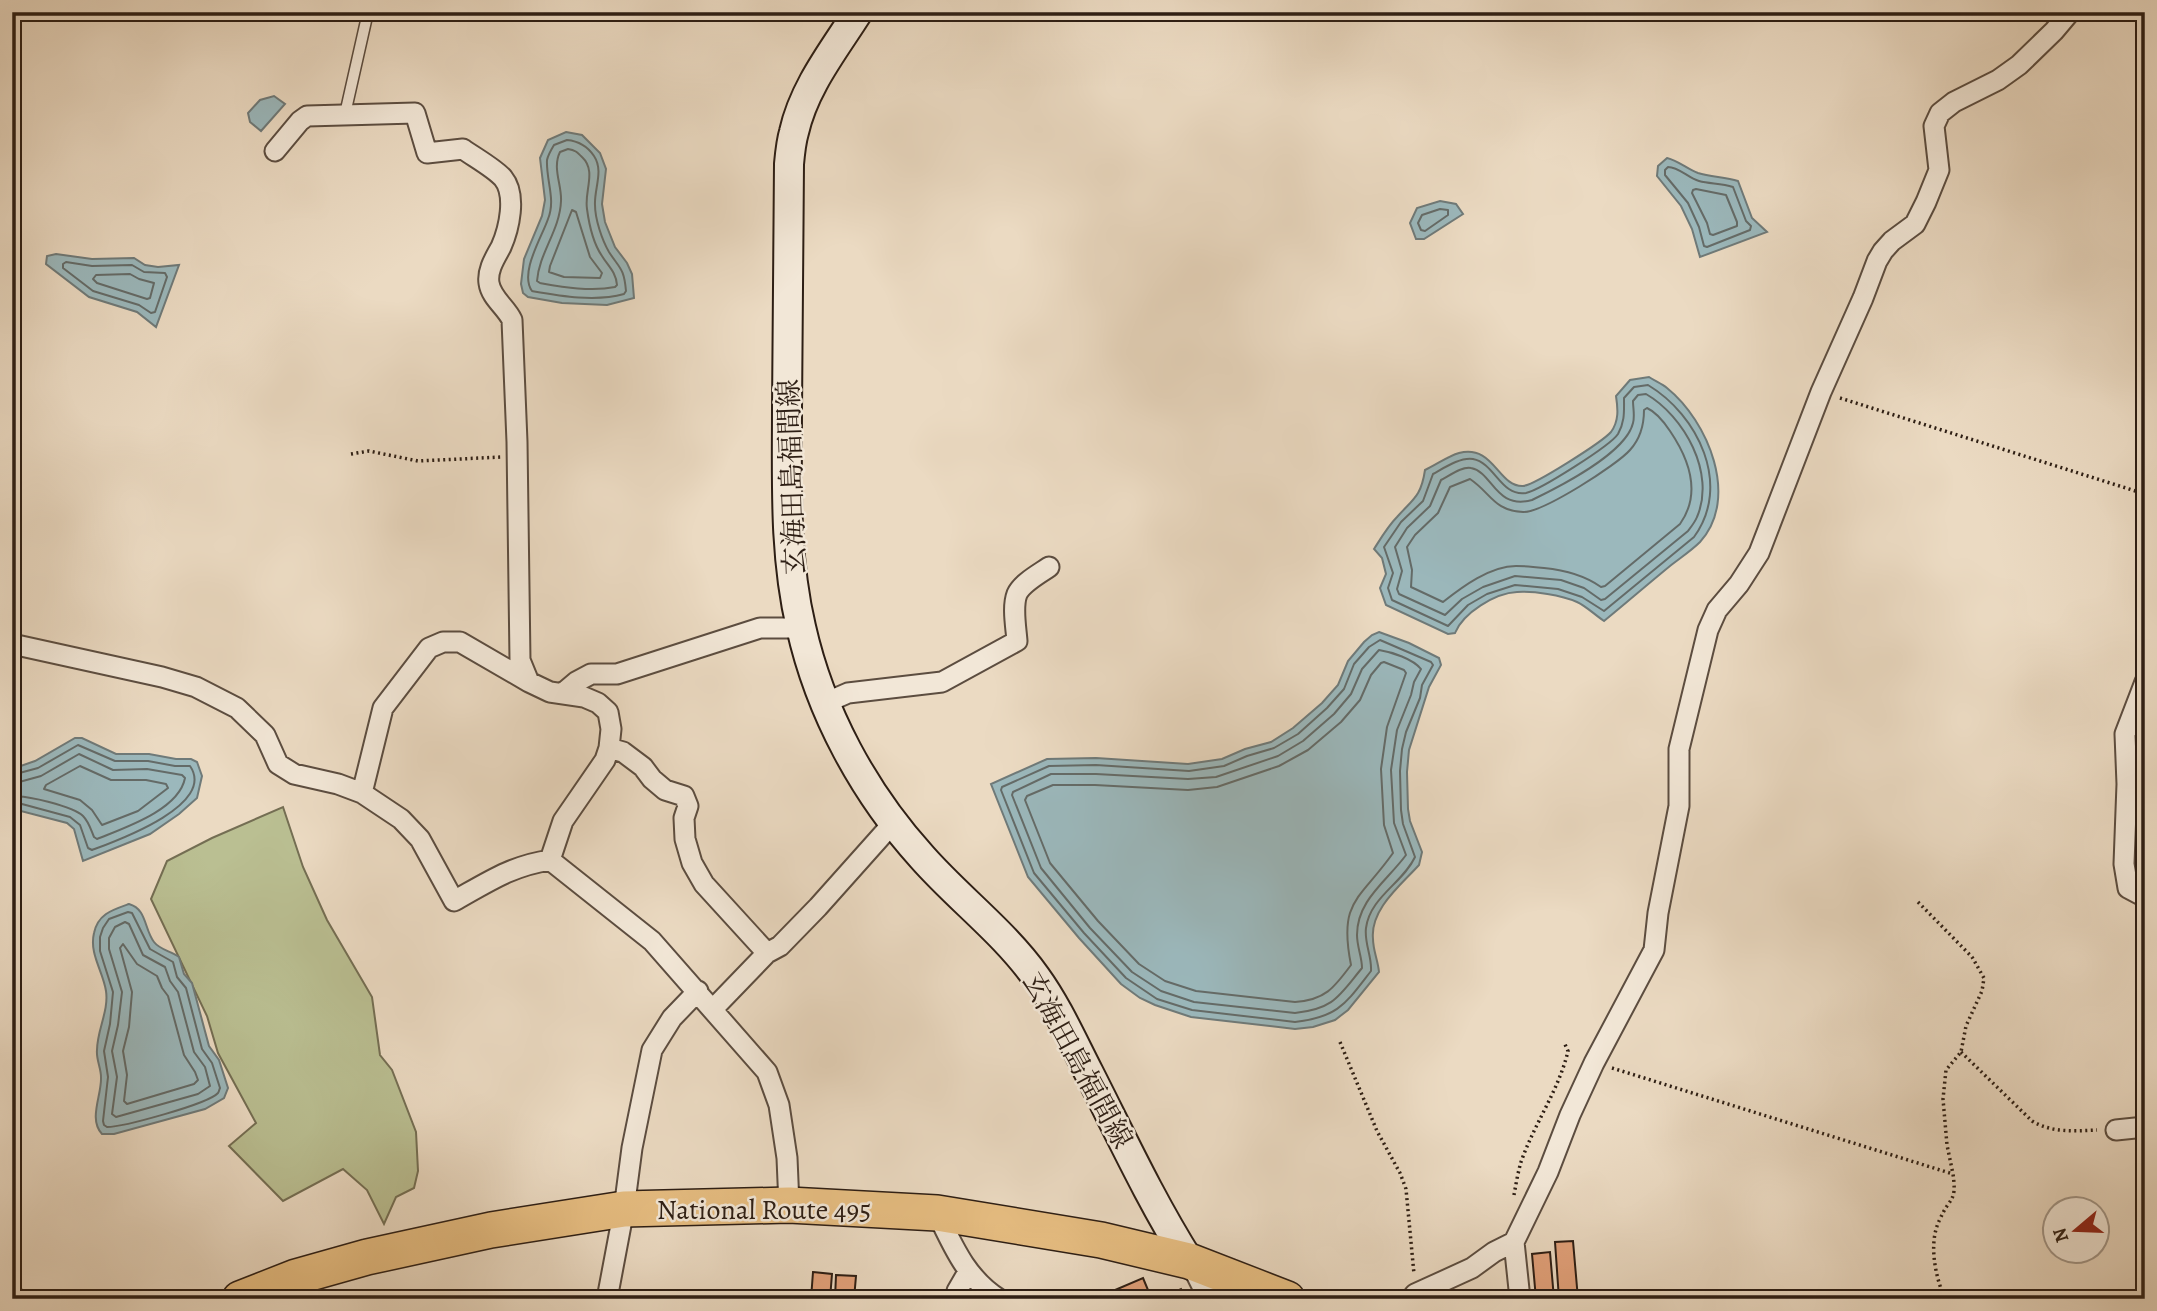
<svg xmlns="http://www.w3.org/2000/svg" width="2157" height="1311" font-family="Alegreya,'Noto Serif JP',serif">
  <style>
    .green { fill: #babf92; stroke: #746e53; stroke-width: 2 }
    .water { fill: #9bb8bc; stroke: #6f7a79; stroke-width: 2 }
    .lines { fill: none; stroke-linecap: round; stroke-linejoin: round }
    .shore { stroke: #646b68; stroke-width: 2 }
    .building { fill: #e2a17a; stroke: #2d1e14; stroke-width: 2 }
    .lane-casing { stroke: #5c4d40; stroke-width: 13 }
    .street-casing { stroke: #5c4d40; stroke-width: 23 }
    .secondary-casing { stroke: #2d1e14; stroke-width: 32 }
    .highway-casing { stroke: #2d1e14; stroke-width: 38 }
    .path { stroke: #2d1e14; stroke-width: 3.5; stroke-dasharray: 2 3.5; stroke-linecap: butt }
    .lane { stroke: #f2e7d7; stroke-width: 10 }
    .street { stroke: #f2e7d7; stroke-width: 19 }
    .secondary { stroke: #f2e7d7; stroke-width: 28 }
    .highway { stroke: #e6bd81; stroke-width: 35 }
    .labels { text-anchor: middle; stroke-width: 5; stroke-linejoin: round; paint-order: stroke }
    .street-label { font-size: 28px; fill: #2d1e14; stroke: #f2e7d7 }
  </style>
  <rect width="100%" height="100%" fill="#ebdac2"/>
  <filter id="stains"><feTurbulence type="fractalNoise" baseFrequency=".00286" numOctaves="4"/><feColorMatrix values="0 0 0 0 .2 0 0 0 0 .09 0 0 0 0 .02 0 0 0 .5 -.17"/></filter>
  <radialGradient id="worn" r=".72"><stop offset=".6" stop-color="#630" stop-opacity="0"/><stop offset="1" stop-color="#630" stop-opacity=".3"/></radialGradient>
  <path class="green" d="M283 807 303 867 327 920 372 997 380 1055 392 1070 416 1132 418 1171 414 1188 396 1197 384 1224 367 1190 343 1169 283 1201 229 1146 256 1123 218 1053 207 1016 151 899 167 861 212 838Z"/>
  <path class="water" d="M274 96 285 104 261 131 250 122 248 113 260 100Z
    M566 132 582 135 600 153 606 169 602 204 605 222 615 247 627 263 632 274 634 298 607 305 562 303 528 297 523 293 521 284 524 259 542 216 545 200 540 158 548 140Z
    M1667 158C1679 161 1687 169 1698 173 1711 177 1725 177 1738 181L1752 218 1767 232 1700 257 1692 229 1681 206 1657 176 1658 166Z
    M1440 201 1456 204 1463 214 1424 239H1416L1410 223 1417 208Z
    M56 254 92 259 134 258 145 265 158 267 179 265 156 327 137 312 89 297 46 264 47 256Z
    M1649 377C1655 381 1662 384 1667 388 1708 421 1740 498 1700 542 1691 551 1680 558 1670 566 1648 584 1626 603 1604 621 1595 615 1586 606 1577 602 1561 595 1534 591 1517 592 1495 593 1463 613 1455 633L1448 634 1386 605 1380 588 1386 574 1382 558 1374 549C1381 538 1388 526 1397 517 1413 499 1421 497 1425 470 1436 465 1448 456 1459 453 1494 444 1498 487 1523 486 1535 485 1602 442 1611 432 1619 421 1618 409 1616 396L1630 380Z
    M1379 632 1409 643 1439 658 1441 665 1429 687 1409 750 1407 772 1408 809 1410 821 1422 852 1419 865C1401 885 1370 909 1373 939 1373 950 1378 961 1379 972L1348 1010 1335 1020 1313 1027 1295 1029 1191 1017 1155 1005 1140 998 1121 984 1079 938 1028 877 991 784 1047 759 1096 758 1188 764 1222 759 1245 749 1271 742 1293 728 1322 703 1338 685 1348 661 1364 642 1372 635Z
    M75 738H82L116 754H149L176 759H191L197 762 202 776 197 798 179 814 150 834 83 861 74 829 67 823 21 811 12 814V769L35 761Z
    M129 904C147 909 144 929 154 942 160 950 171 951 179 957L184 974 192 983 209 1046 219 1060 228 1088 224 1098 205 1109 114 1134H102C88 1119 102 1095 101 1077 101 1068 96 1059 97 1050 97 1030 109 1011 106 991 103 971 89 954 94 933 98 914 112 910 129 904Z"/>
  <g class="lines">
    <path class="shore" d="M567 140C578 141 588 147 594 156 604 171 594 189 595 205 595 219 602 240 609 252 620 269 624 268 626 291L624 294C595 302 561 296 532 291 519 273 542 237 548 219 556 199 546 181 547 160 548 155 551 150 554 145Z
      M568 149C575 150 577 152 582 157 597 171 584 191 587 209 589 224 593 243 602 256 608 266 616 272 617 285L615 287C591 292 563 287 540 283L537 281C539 253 560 230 561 201 562 185 552 168 560 152Z
      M1668 167C1679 167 1688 178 1699 181 1710 184 1721 183 1733 187L1746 221 1751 226 1750 230 1707 247 1704 246 1699 227 1688 203 1665 175V170Z
      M1696 189 1726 195 1737 222V226L1713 235 1710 234 1707 223 1692 193 1693 190Z
      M1440 209 1448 210V215L1425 231 1421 230 1418 223 1422 215Z
      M572 210 576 212 590 257 602 273 600 278 564 277 549 272 550 266Z
      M66 262 92 266 132 265 144 272 165 273 167 277 155 312 151 313 139 305 93 291 63 268V264Z
      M130 274 139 279 154 283 150 298 147 299 97 283 93 279 96 275Z
      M1648 385C1698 415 1732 485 1694 537L1604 611 1582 597 1558 589 1515 585 1487 594 1468 605 1448 626 1392 600 1388 588 1393 573 1384 547 1401 522 1423 501 1433 474C1444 468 1460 457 1473 459 1495 463 1501 497 1526 493 1540 490 1610 446 1618 434 1625 421 1624 412 1624 398L1634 387Z
      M1646 394C1684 416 1716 473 1697 517 1695 522 1691 527 1688 531L1605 599 1601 600 1584 588 1561 580 1515 576 1483 587 1462 599 1445 615 1399 594 1397 589 1402 571 1395 547 1407 528 1430 506 1441 480C1449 476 1462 466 1471 468 1493 472 1495 510 1532 500 1559 487 1626 453 1633 423 1635 416 1633 408 1633 401L1638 395Z
      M1647 408C1656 412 1664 422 1670 431 1689 459 1702 493 1680 524L1605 586 1601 587C1584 575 1565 570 1544 568 1535 567 1525 566 1516 566 1490 566 1462 587 1443 602L1411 587 1412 570 1407 547 1415 535 1438 513 1450 487 1470 479C1491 493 1494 511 1523 512 1542 513 1617 465 1630 450 1640 439 1644 425 1644 410Z
      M1380 640 1431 662 1433 665 1422 685 1420 698 1406 732 1402 749 1400 771 1401 810 1403 824 1415 857C1403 883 1370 897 1366 928 1364 943 1372 956 1371 971 1346 1003 1339 1017 1295 1022L1192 1010 1157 999 1126 978 1084 933 1034 873 1001 790 1002 787 1049 766 1096 765 1189 771 1224 766 1247 756 1274 748 1298 734 1327 708 1344 689 1354 664 1369 647Z
      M1379 650C1392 652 1413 659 1421 669L1414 682 1411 695 1397 730 1391 770 1394 823 1406 855C1387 881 1357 900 1357 935 1357 947 1362 957 1362 968 1339 996 1334 1009 1295 1013L1194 1002 1161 991 1132 972 1090 928 1041 868 1012 795 1013 792 1051 774H1096L1188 779 1216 777 1278 756 1303 741 1334 714 1351 694 1362 669Z
      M1384 662 1404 670 1406 673 1387 727 1381 769 1384 825 1393 853C1360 900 1338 900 1351 965 1334 988 1325 1000 1295 1002L1196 991 1165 981 1139 964 1098 921 1050 863 1025 800 1027 796 1053 785H1095L1188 790 1217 787 1279 766 1308 750 1341 722 1360 700 1371 675 1381 663Z
      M80 766 111 780H146L166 784 168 788 138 811 102 825 92 810 80 800 44 789 46 785Z
      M12 775 38 768 78 745 115 761H148L175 766H190C217 805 116 841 92 850L88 848 80 825 70 817 22 804 12 807
      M12 784 41 776 79 754 113 770 147 769 182 775 185 778C179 810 124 828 97 839L94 837C91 830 89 822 83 816 74 807 25 794 12 797
      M128 912 132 913 150 949 173 962 177 977 186 988 202 1049 212 1063 220 1088C219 1090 219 1092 218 1093 208 1104 123 1127 107 1127L104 1125 103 1121 108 1077 104 1051 110 1024 113 992 100 951V937L103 928 109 919Z
      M125 922 129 924 143 955 165 967 170 981 178 992 194 1052 205 1067 210 1086 198 1094 116 1117 112 1114 117 1077 112 1051 118 1025 122 992 109 949V938L115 927Z
      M123 944 137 964 157 976 162 988 168 996 184 1055 195 1072 198 1080 194 1084 127 1104 124 1101 127 1075 123 1051 129 1027 132 992 120 948Z"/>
  </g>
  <path class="building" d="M1573 1241 1578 1299H1559L1555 1242Z
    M1550 1252 1554 1299H1536L1532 1254Z
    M813 1272 832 1274 830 1299H811Z
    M836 1275 856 1276 854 1299H835Z
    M1143 1278 1148 1290 1128 1299H1094Z
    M1181 1289 1185 1299H1159Z"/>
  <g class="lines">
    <defs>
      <path id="lane" d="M345 114 368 12
        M12 1282 20 1299"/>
      <path id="street" d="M275 151 300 121 307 116 415 113 427 153 463 149C474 157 494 168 503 178 517 195 509 229 501 247 495 258 487 270 489 283 491 298 506 307 512 320L517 442 520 660 529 682 550 692 584 697 598 703 608 712 611 729 609 748 605 760 563 821 550 860
        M12 644 162 677 196 687 237 708 265 735 278 764 294 774 338 784 362 793 401 819 420 839 454 901C488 882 511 866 550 860L652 941 767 1072 779 1105 787 1158 789 1205
        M2145 682 2125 734 2127 784 2124 864 2128 888 2145 897
        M563 693 576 682 591 674H617L760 628H801
        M825 703 848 693 942 682 1017 641C1016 627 1012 607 1017 594 1022 583 1039 574 1049 567
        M609 748 623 752 643 767 652 779 665 790 684 796 688 806 684 818 685 839 692 863 704 884 767 953
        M362 793 383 708 429 648 443 642H460L529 682
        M713 1009 767 953 780 946 818 907 893 823
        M2116 1130 2145 1127
        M937 1213C953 1246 966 1278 999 1299
        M1514 1242 1520 1299
        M1190 1262 1204 1290 1206 1299
        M607 1299 624 1209 632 1148 652 1050 672 1018 698 991
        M956 1299 957 1291 968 1272
        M1411 1299 1415 1294 1472 1268 1494 1252 1514 1242 1548 1172 1570 1115 1594 1063 1654 950 1658 913 1679 806V749L1708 630 1717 610 1739 584 1759 553 1821 392 1863 298 1877 261 1883 251 1892 241 1915 224 1926 202 1939 170 1934 126 1940 113 1954 102 1998 80 2019 65 2054 31 2070 12"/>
      <path id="secondary" d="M858 12C834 50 804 87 794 132 791 142 790 153 789 164 788 246 788 327 787 408 787 482 784 555 801 627 820 712 864 793 922 857 958 898 1004 932 1036 977 1057 1006 1072 1040 1089 1073 1121 1136 1151 1201 1189 1261"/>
      <path id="highway" d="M240 1299 296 1277 367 1257 491 1230 624 1209 789 1205 937 1213 1101 1240 1189 1261 1287 1299"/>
    </defs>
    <use href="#lane" class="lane-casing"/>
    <use href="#street" class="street-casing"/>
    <use href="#secondary" class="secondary-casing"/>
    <use href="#highway" class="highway-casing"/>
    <path class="path" d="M1840 398 2145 494
      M351 454 369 451 418 461 501 457
      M1918 902 1972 957 1984 978 1982 991 1966 1026 1961 1052 1946 1070 1943 1099 1947 1145 1953 1174
      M1340 1042 1377 1131 1400 1173 1406 1189 1414 1274
      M1961 1052 2032 1121C2052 1133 2074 1131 2097 1130
      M1612 1068 1953 1174C1957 1203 1950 1196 1940 1219 1928 1242 1935 1276 1945 1299
      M1514 1195C1516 1184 1518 1172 1521 1162 1534 1124 1559 1090 1568 1051L1564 1042"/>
    <use href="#lane" class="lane"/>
    <use href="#street" class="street"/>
    <use href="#secondary" class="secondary"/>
    <use href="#highway" class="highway"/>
  </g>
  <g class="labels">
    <g class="street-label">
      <text transform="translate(791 477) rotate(-92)" y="10">玄海田島福間線</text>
      <text transform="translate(1078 1060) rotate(61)" y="10">玄海田島福間線</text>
      <text x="764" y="1219">National Route 495</text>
    </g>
  </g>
  <rect width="2157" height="1311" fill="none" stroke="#ebdac2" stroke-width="42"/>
  <rect x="14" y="14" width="2129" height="1283" fill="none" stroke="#2d1e14" stroke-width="3.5"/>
  <rect x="21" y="21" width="2115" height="1269" fill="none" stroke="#2d1e14" stroke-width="2"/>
  <g transform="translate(2076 1230) rotate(251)"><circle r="33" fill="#f2e7d7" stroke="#a39789" stroke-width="2"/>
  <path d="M0-5L12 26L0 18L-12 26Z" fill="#8f2418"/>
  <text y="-10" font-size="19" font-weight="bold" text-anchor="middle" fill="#2d1e14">N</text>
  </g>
  <rect width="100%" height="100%" filter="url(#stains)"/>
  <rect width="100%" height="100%" fill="url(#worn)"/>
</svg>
